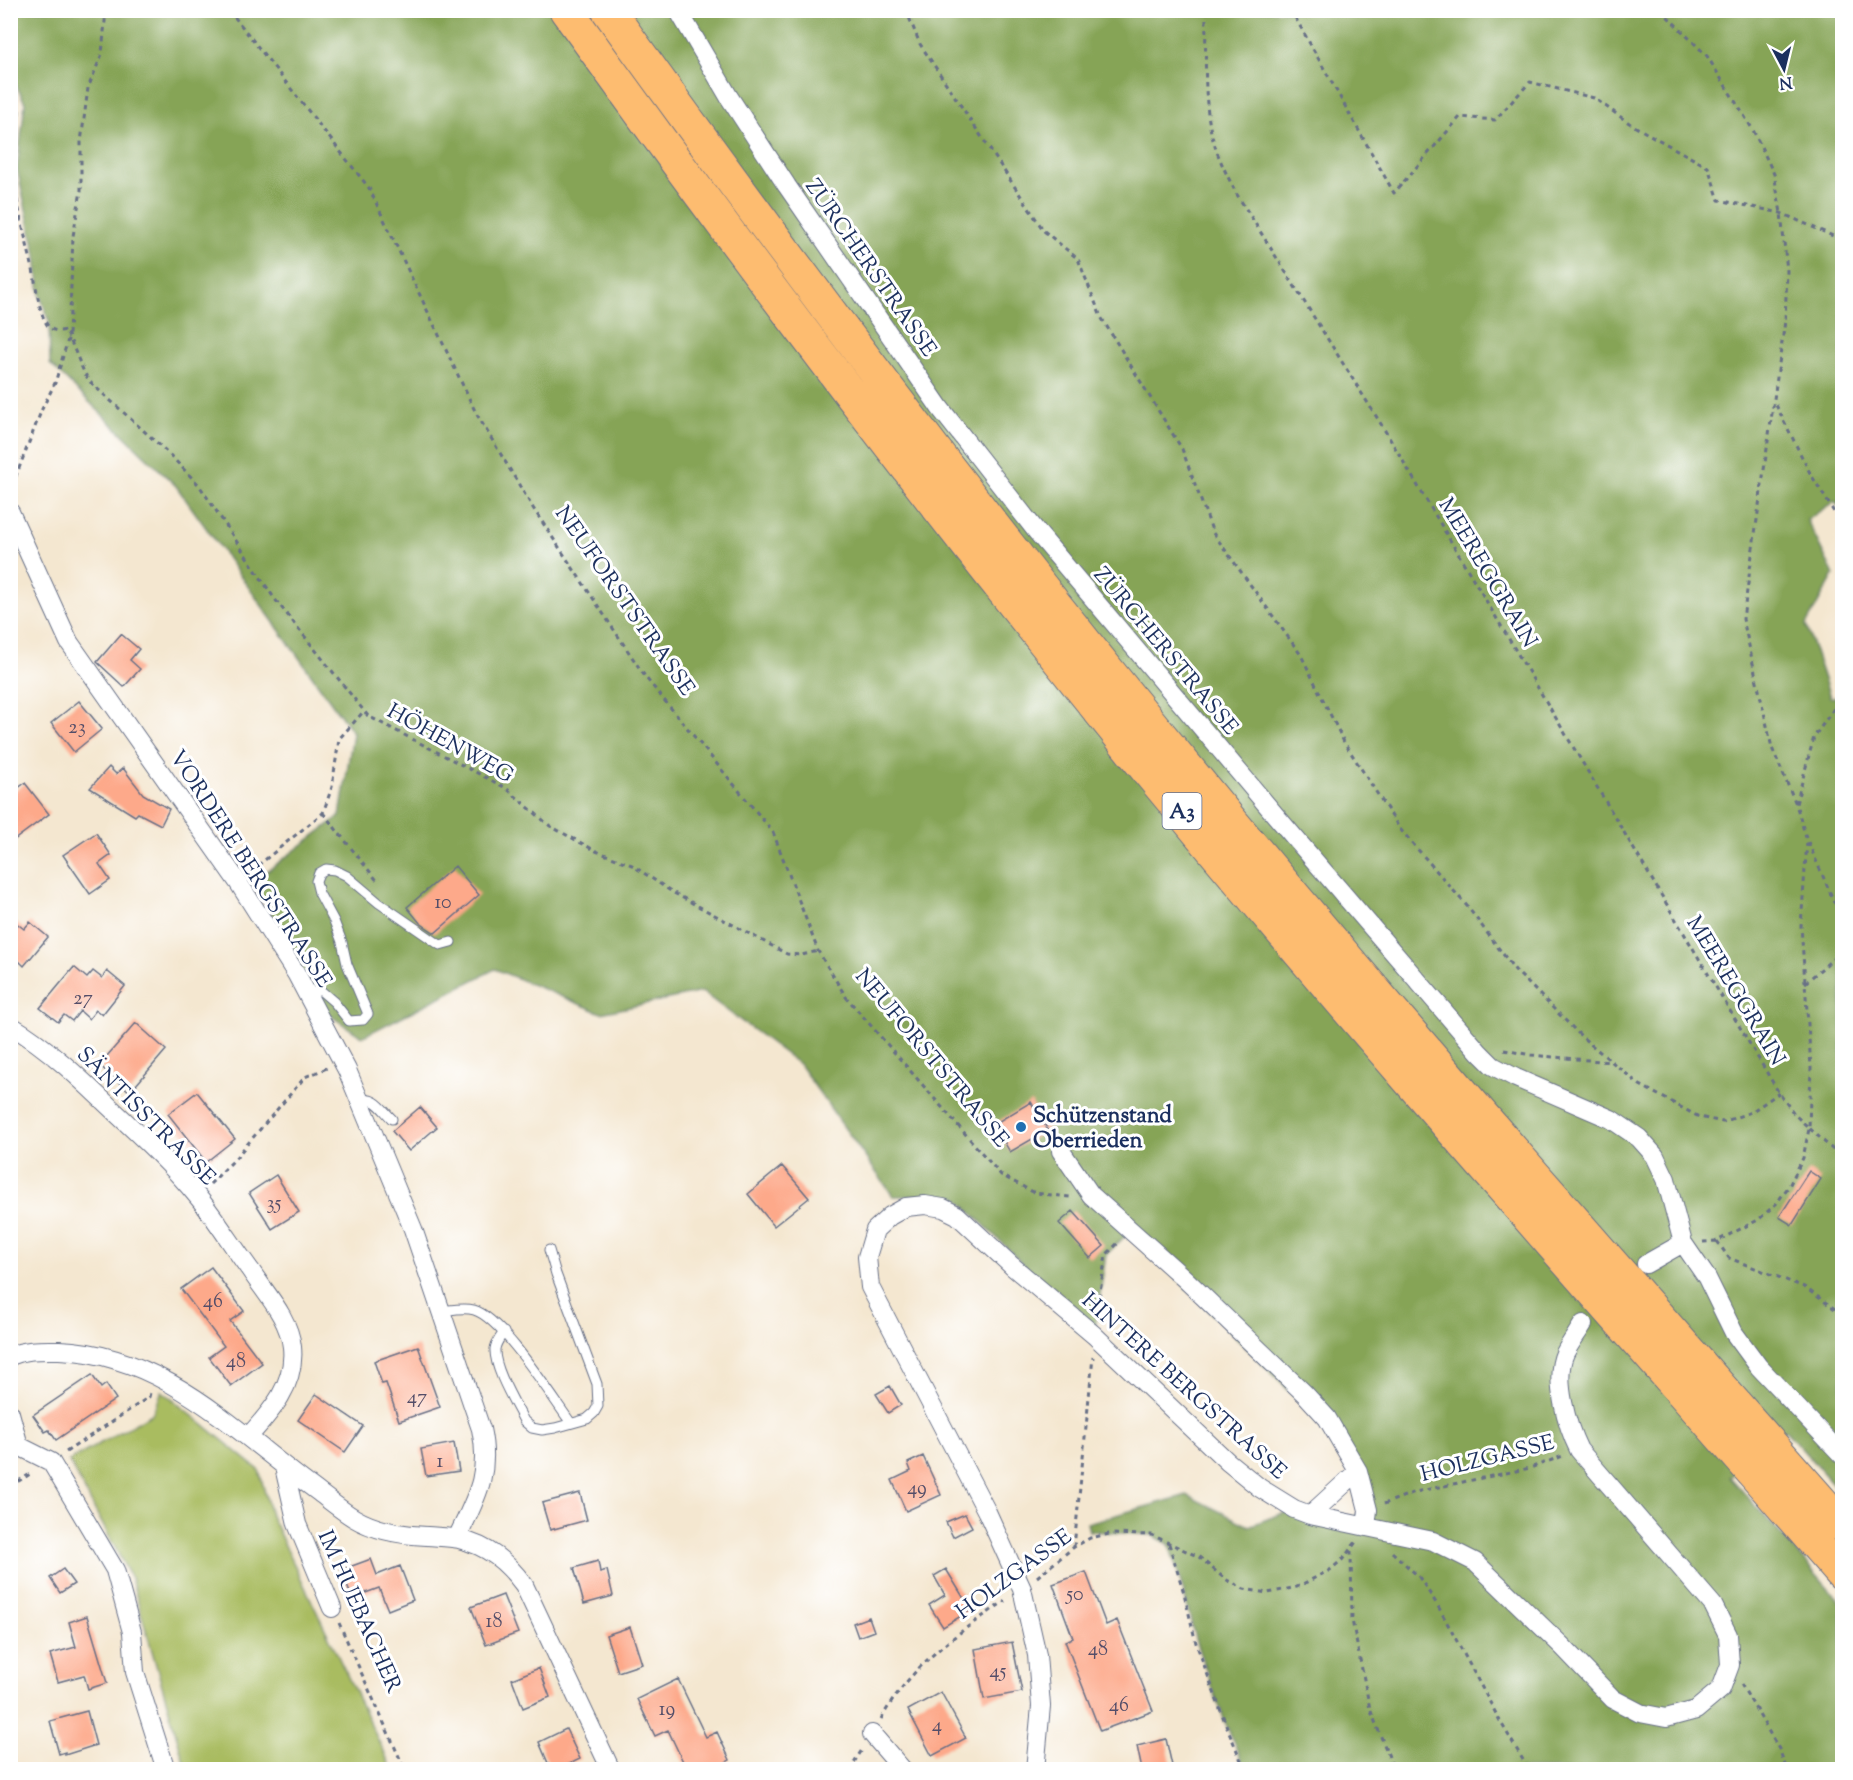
<svg xmlns="http://www.w3.org/2000/svg" width="1853" height="1780" font-family="'Sorts Mill Goudy',serif">
  <style>
    .green { fill: #a9bc60; stroke: #62765f; stroke-width: 1.5 }
    .forest { fill: #86a456; stroke: #506a5a; stroke-width: 1.5 }
    .building { fill: #fda98a }
    .lines { fill: none; stroke-linecap: round; stroke-linejoin: round }
    .lane-casing { stroke: #676f86; stroke-width: 11 }
    .street-casing { stroke: #676f86; stroke-width: 20 }
    .highway-casing { stroke: #676f86; stroke-width: 35 }
    .path { stroke: #676f86; stroke-width: 3; stroke-dasharray: 4.5 4.5; stroke-linecap: butt }
    .lane { stroke: #fff; stroke-width: 9 }
    .street { stroke: #fff; stroke-width: 18 }
    .highway { stroke: #fdbc70; stroke-width: 33 }
    .poi-dot { fill: #1f6fb2; stroke: #fff; stroke-width: 2 }
    .labels { text-anchor: middle; stroke-width: 6; stroke-linejoin: round; paint-order: stroke }
    .number-label { font-size: 20px; fill: #544e69 }
    .shield { fill: #fff; stroke: #5f6d8e; stroke-width: 1.5 }
    .shield-label { font-size: 21px; font-weight: bold; fill: #1b2f5e }
    .street-label { font-size: 22px; fill: #1b2f5e; stroke: #fff }
    .poi-label { font-size: 22px; font-weight: bold; fill: #1b2f5e; stroke: #fff; text-anchor: start }
  </style>
  <rect width="100%" height="100%" fill="#fff"/>
  <filter id="ink" filterUnits="userSpaceOnUse"><feTurbulence type="fractalNoise" baseFrequency=".0167" numOctaves="2"/><feDisplacementMap in="SourceGraphic" scale="12" xChannelSelector="R" yChannelSelector="G"/><feConvolveMatrix kernelMatrix="1 2 1 2 8 2 1 2 1" color-interpolation-filters="sRGB"/></filter>
  <filter id="wash" filterUnits="userSpaceOnUse"><feTurbulence type="fractalNoise" baseFrequency=".008" numOctaves="4" result="noise"/><feDisplacementMap in="SourceGraphic" scale="24" xChannelSelector="R" yChannelSelector="G"/><feGaussianBlur stdDeviation="1.35" result="paint"/><feColorMatrix in="noise" values="0 0 0 0 0 0 0 0 0 0 0 0 0 0 0 0 0 1.4 0 .05"/><feComposite in="paint" operator="in"/></filter>
  <g filter="url(#wash)">
    <rect width="100%" height="100%" fill="#f4e7d0"/>
    <path class="green" d="M162 1391 259 1470 271 1516 392 1769H186L131 1578 69 1461 152 1414Z"/>
    <path class="forest" d="M11 10 1842 11V512L1835 501 1807 520 1834 575 1806 625 1830 697 1842 698V1494L1785 1430 1730 1477 1842 1604V1769H1245L1225 1722 1196 1643 1184 1593 1169 1544 1152 1535 1089 1531 1087 1523 1187 1495 1249 1526 1294 1509 1366 1527 1345 1447 1130 1231 1106 1255 1094 1335 956 1197 893 1196 799 1064 702 992 601 1013 495 969 362 1037 328 1014 253 882 340 816 353 733 176 486 50 364 49 321 40 295 36 255 17 169 25 103 11 75Z"/>
    <g id="blocks">
      <path class="building" d="M121 634 139 649 130 660 140 669 124 687 97 662Z
        M79 701 102 729 74 752 51 723Z
        M109 767 116 774 123 768 143 794 169 809 161 825 138 813 135 816 90 788Z
        M25 783 49 814 10 843V794Z
        M96 833 111 855 99 864 110 880 90 894 63 855Z
        M455 866 479 895 435 933 420 923 407 907Z
        M10 918 24 929 30 922 48 937 24 966 19 961 10 971Z
        M74 967 87 978 93 971 102 978 107 971 125 986 102 1015 96 1010 89 1019 80 1011 72 1021 64 1015 58 1022 40 1008Z
        M136 1023 166 1050 130 1092 99 1065Z
        M197 1092 235 1139 206 1162 168 1114Z
        M1031 1102 1048 1130 1010 1152 994 1124Z
        M420 1107 437 1127 409 1151 392 1131Z
        M782 1166 809 1198 774 1226 748 1194Z
        M1809 1171 1821 1179 1792 1225 1779 1217Z
        M276 1175 299 1212 272 1229 249 1193Z
        M1073 1211 1104 1246 1090 1258 1059 1223Z
        M211 1267 244 1311 230 1321 262 1363 231 1386 209 1357 224 1346 181 1289Z
        M418 1346 440 1407 399 1421 386 1383 382 1384 374 1361Z
        M92 1375 101 1388 106 1384 116 1399 56 1440 49 1430 45 1432 33 1415Z
        M890 1386 901 1405 888 1413 876 1394Z
        M316 1394 363 1426 345 1452 298 1420Z
        M454 1443 459 1471 426 1476 421 1449Z
        M923 1456 941 1495 906 1511 892 1480 911 1471 908 1463Z
        M580 1493 587 1520 550 1530 542 1503Z
        M965 1514 972 1527 953 1537 946 1522Z
        M371 1559 377 1575 400 1566 413 1600 388 1610 379 1588 352 1598 341 1570Z
        M598 1561 600 1572 607 1570 613 1596 584 1604 574 1568Z
        M63 1569 74 1584 60 1593 50 1578Z
        M946 1569 971 1610 943 1627 929 1605 945 1595 934 1576Z
        M1086 1572 1106 1625 1117 1620 1153 1711 1100 1731 1065 1641 1073 1638 1053 1584Z
        M503 1595 518 1633 486 1645 471 1607Z
        M87 1616 107 1683 88 1689 84 1675 58 1682 50 1654 76 1647 69 1622Z
        M869 1617 874 1631 858 1637 853 1623Z
        M630 1627 642 1664 618 1672 606 1635Z
        M1012 1642 1022 1692 984 1699 975 1649Z
        M539 1668 550 1697 523 1708 512 1679Z
        M678 1679 706 1737 717 1732 730 1760 711 1770H687L668 1730 655 1736 637 1699Z
        M941 1692 966 1738 932 1756 908 1710Z
        M87 1711 96 1745 65 1755V1752L59 1754 50 1721Z
        M566 1729 580 1759 557 1770H551L539 1742Z
        M1166 1739 1173 1770H1142L1137 1746Z"/>
    </g>
  </g>
  <g filter="url(#ink)">
    <use href="#blocks" fill-opacity="0" stroke="#676f86" stroke-width="1.5"/>
    <g class="lines">
      <defs>
        <path id="lane" d="M308 995 320 990 334 1002 349 1021 363 1020 368 1014 347 964 342 942 334 921 319 893 316 881 319 873 326 869 335 870 347 876 379 903 440 945 451 942
          M360 1100C376 1097 381 1108 392 1119
          M441 1311C452 1310 463 1307 474 1310 502 1318 552 1397 571 1423
          M504 1332C500 1338 496 1342 495 1349 494 1369 515 1403 524 1421L532 1428 542 1430 555 1428 587 1419 594 1413 598 1406 597 1384 556 1274 549 1250"/>
        <path id="street" d="M678 10 729 97 787 186 940 408 1037 532 1276 816 1479 1052 1493 1066 1516 1078 1611 1119 1639 1138 1655 1156 1666 1179 1683 1243 1707 1278 1734 1333 1759 1367 1842 1455
          M10 512 69 642 238 882 297 975 347 1070 413 1229 481 1429C491 1474 476 1498 457 1538
          M10 1025C49 1048 83 1081 115 1112 144 1139 174 1167 198 1197 217 1220 233 1247 251 1271 266 1294 289 1318 292 1347 296 1384 271 1412 248 1437
          M1061 1151 1091 1195 1185 1279 1305 1394 1327 1418 1358 1471 1368 1510 1366 1527
          M1646 1264 1683 1243
          M10 1356C26 1349 42 1350 59 1350 165 1354 237 1433 317 1491 329 1500 341 1510 354 1518 376 1531 401 1535 427 1536 438 1537 449 1537 459 1539 488 1546 507 1562 524 1585L611 1770
          M10 1413 19 1446 51 1462 115 1570 132 1632 135 1672 166 1770
          M284 1467 297 1524 332 1608
          M1310 1515 1358 1471
          M872 1734 903 1770
          M1035 1770 1041 1706 1037 1655 1022 1589 987 1512 870 1287 867 1257 875 1230 890 1216 906 1207 925 1205 943 1208 957 1215 1012 1266 1094 1335 1228 1462 1260 1488 1294 1509 1310 1515 1433 1541 1475 1562 1562 1646 1613 1699 1640 1713 1666 1718 1696 1710 1721 1689 1730 1665 1728 1635 1713 1605 1579 1450C1567 1426 1553 1379 1565 1353 1570 1343 1577 1334 1583 1324"/>
        <path id="highway" d="M566 10C754 272 949 527 1152 776 1375 1048 1611 1310 1842 1574
          M608 10C754 213 903 412 1057 607 1307 922 1576 1223 1842 1525"/>
      </defs>
      <use href="#lane" class="lane-casing"/>
      <use href="#street" class="street-casing"/>
      <use href="#highway" class="highway-casing"/>
      <path class="path" d="M229 10 369 188 476 413 533 508 646 678 773 832 818 951 846 997 1001 1175 1035 1193 1070 1197
        M906 10 920 44 1044 231 1078 259 1101 317 1182 449 1213 533 1301 655 1344 742 1400 829 1467 906 1515 970 1583 1038 1640 1085 1699 1117 1723 1122 1751 1112 1779 1093
        M1206 10C1206 51 1203 93 1211 132 1216 154 1226 173 1236 193L1381 424 1779 1093 1795 1115 1842 1158
        M1291 10 1394 193 1460 117 1495 120 1530 82 1594 98 1632 125 1708 167 1719 200 1781 213 1842 240
        M1661 10 1707 56 1753 130 1774 174 1781 213 1787 271 1785 321 1743 619 1772 748 1796 804
        M10 85C13 91 17 96 18 102 22 121 11 145 13 166 15 200 24 232 32 265 36 281 38 313 48 326 52 331 60 332 65 330 75 347 79 366 90 382L166 451 199 485 274 598 368 716 506 788 550 826 596 851 632 865 672 892 787 954 802 955 818 951
        M1776 405 1810 473 1842 525
        M10 484 14 481 42 409 55 383 69 336 73 236 81 191V142L88 88 102 54 106 10
        M323 813 379 883
        M1808 842 1842 920
        M251 871 323 813 332 787 339 739 364 711
        M1805 983 1842 951
        M1504 1050 1531 1055 1611 1062
        M210 1184 232 1162 305 1077 327 1068
        M1717 1241 1729 1258 1804 1287 1842 1314
        M1703 1242 1717 1241 1758 1220 1776 1204 1789 1186 1803 1158 1809 1129 1811 1067 1801 926 1807 841 1796 804 1814 737 1842 697
        M1096 1315 1106 1255 1118 1243
        M66 1452 149 1397 150 1393
        M10 1486 32 1473
        M1384 1504 1415 1492 1530 1468 1563 1456
        M1169 1544 1184 1593 1196 1643 1225 1722 1245 1770
        M1074 1547 1093 1357
        M1351 1551 1352 1620 1370 1709 1391 1762 1396 1770
        M1392 1552 1419 1577 1438 1606 1500 1721 1529 1770
        M1037 1577 1074 1547 1090 1538 1109 1534 1152 1535 1199 1557 1225 1579 1244 1589 1268 1593 1297 1587 1330 1570 1342 1560 1356 1542
        M339 1623 405 1770
        M1741 1684 1779 1749 1787 1770
        M881 1719C912 1664 955 1635 1005 1601
        M849 1770 862 1750"/>
      <use href="#lane" class="lane"/>
      <use href="#street" class="street"/>
      <use href="#highway" class="highway"/>
    </g>
  </g>
  <circle class="poi-dot" cx="1021" cy="1127" r="6"/>
  <g class="labels">
    <g class="number-label">
      <text x="77" y="733">23</text>
      <text x="443" y="908">10</text>
      <text x="83" y="1004">27</text>
      <text x="274" y="1209">35</text>
      <text x="213" y="1307">46</text>
      <text x="236" y="1367">48</text>
      <text x="417" y="1403">47</text>
      <text x="440" y="1467">1</text>
      <text x="917" y="1494">49</text>
      <text x="1075" y="1600">50</text>
      <text x="494" y="1627">18</text>
      <text x="1098" y="1655">48</text>
      <text x="998" y="1677">45</text>
      <text x="1119" y="1711">46</text>
      <text x="667" y="1715">19</text>
      <text x="937" y="1731">4</text>
    </g>
    <rect class="shield" x="1162.5" y="793" width="39" height="36" rx="4.5"/>
    <g class="shield-label">
      <text x="1182" y="818">A3</text>
    </g>
    <g class="street-label">
      <text transform="translate(872 267) rotate(55)" y="8">ZÜRCHERSTRASSE</text>
      <text transform="translate(1489 572) rotate(59)" y="8">MEEREGGRAIN</text>
      <text transform="translate(626 600) rotate(55)" y="8">NEUFORSTSTRASSE</text>
      <text transform="translate(1167 650) rotate(50)" y="8">ZÜRCHERSTRASSE</text>
      <text transform="translate(451 742) rotate(29)" y="8">HÖHENWEG</text>
      <text transform="translate(252 868) rotate(57)" y="8">VORDERE BERGSTRASSE</text>
      <text transform="translate(1737 990) rotate(59)" y="8">MEEREGGRAIN</text>
      <text transform="translate(933 1057) rotate(50)" y="8">NEUFORSTSTRASSE</text>
      <text transform="translate(147 1115) rotate(45)" y="8">SÄNTISSTRASSE</text>
      <text transform="translate(1185 1385) rotate(42)" y="8">HINTERE BERGSTRASSE</text>
      <text transform="translate(1487 1457) rotate(-14)" y="8">HOLZGASSE</text>
      <text transform="translate(1013 1573) rotate(-36)" y="8">HOLZGASSE</text>
      <text transform="translate(361 1611) rotate(66)" y="8">IM HUEBACHER</text>
    </g>
    <g class="poi-label">
      <text x="1033" y="1122">Schützenstand<tspan x="1033" dy="25">Oberrieden</tspan></text>
    </g>
  </g>
  <rect width="1853" height="1780" fill="none" stroke="#fff" stroke-width="36"/>
  <g transform="translate(1784 69) rotate(173)" stroke="#ffffff" stroke-width="4.5" paint-order="stroke">
  <path d="M0-4.5L10 22L0 15L-10 22Z" fill="#1b2f5e"/>
  <text y="-9" font-size="16" font-weight="bold" text-anchor="middle" fill="#1b2f5e">N</text>
  </g>
</svg>
